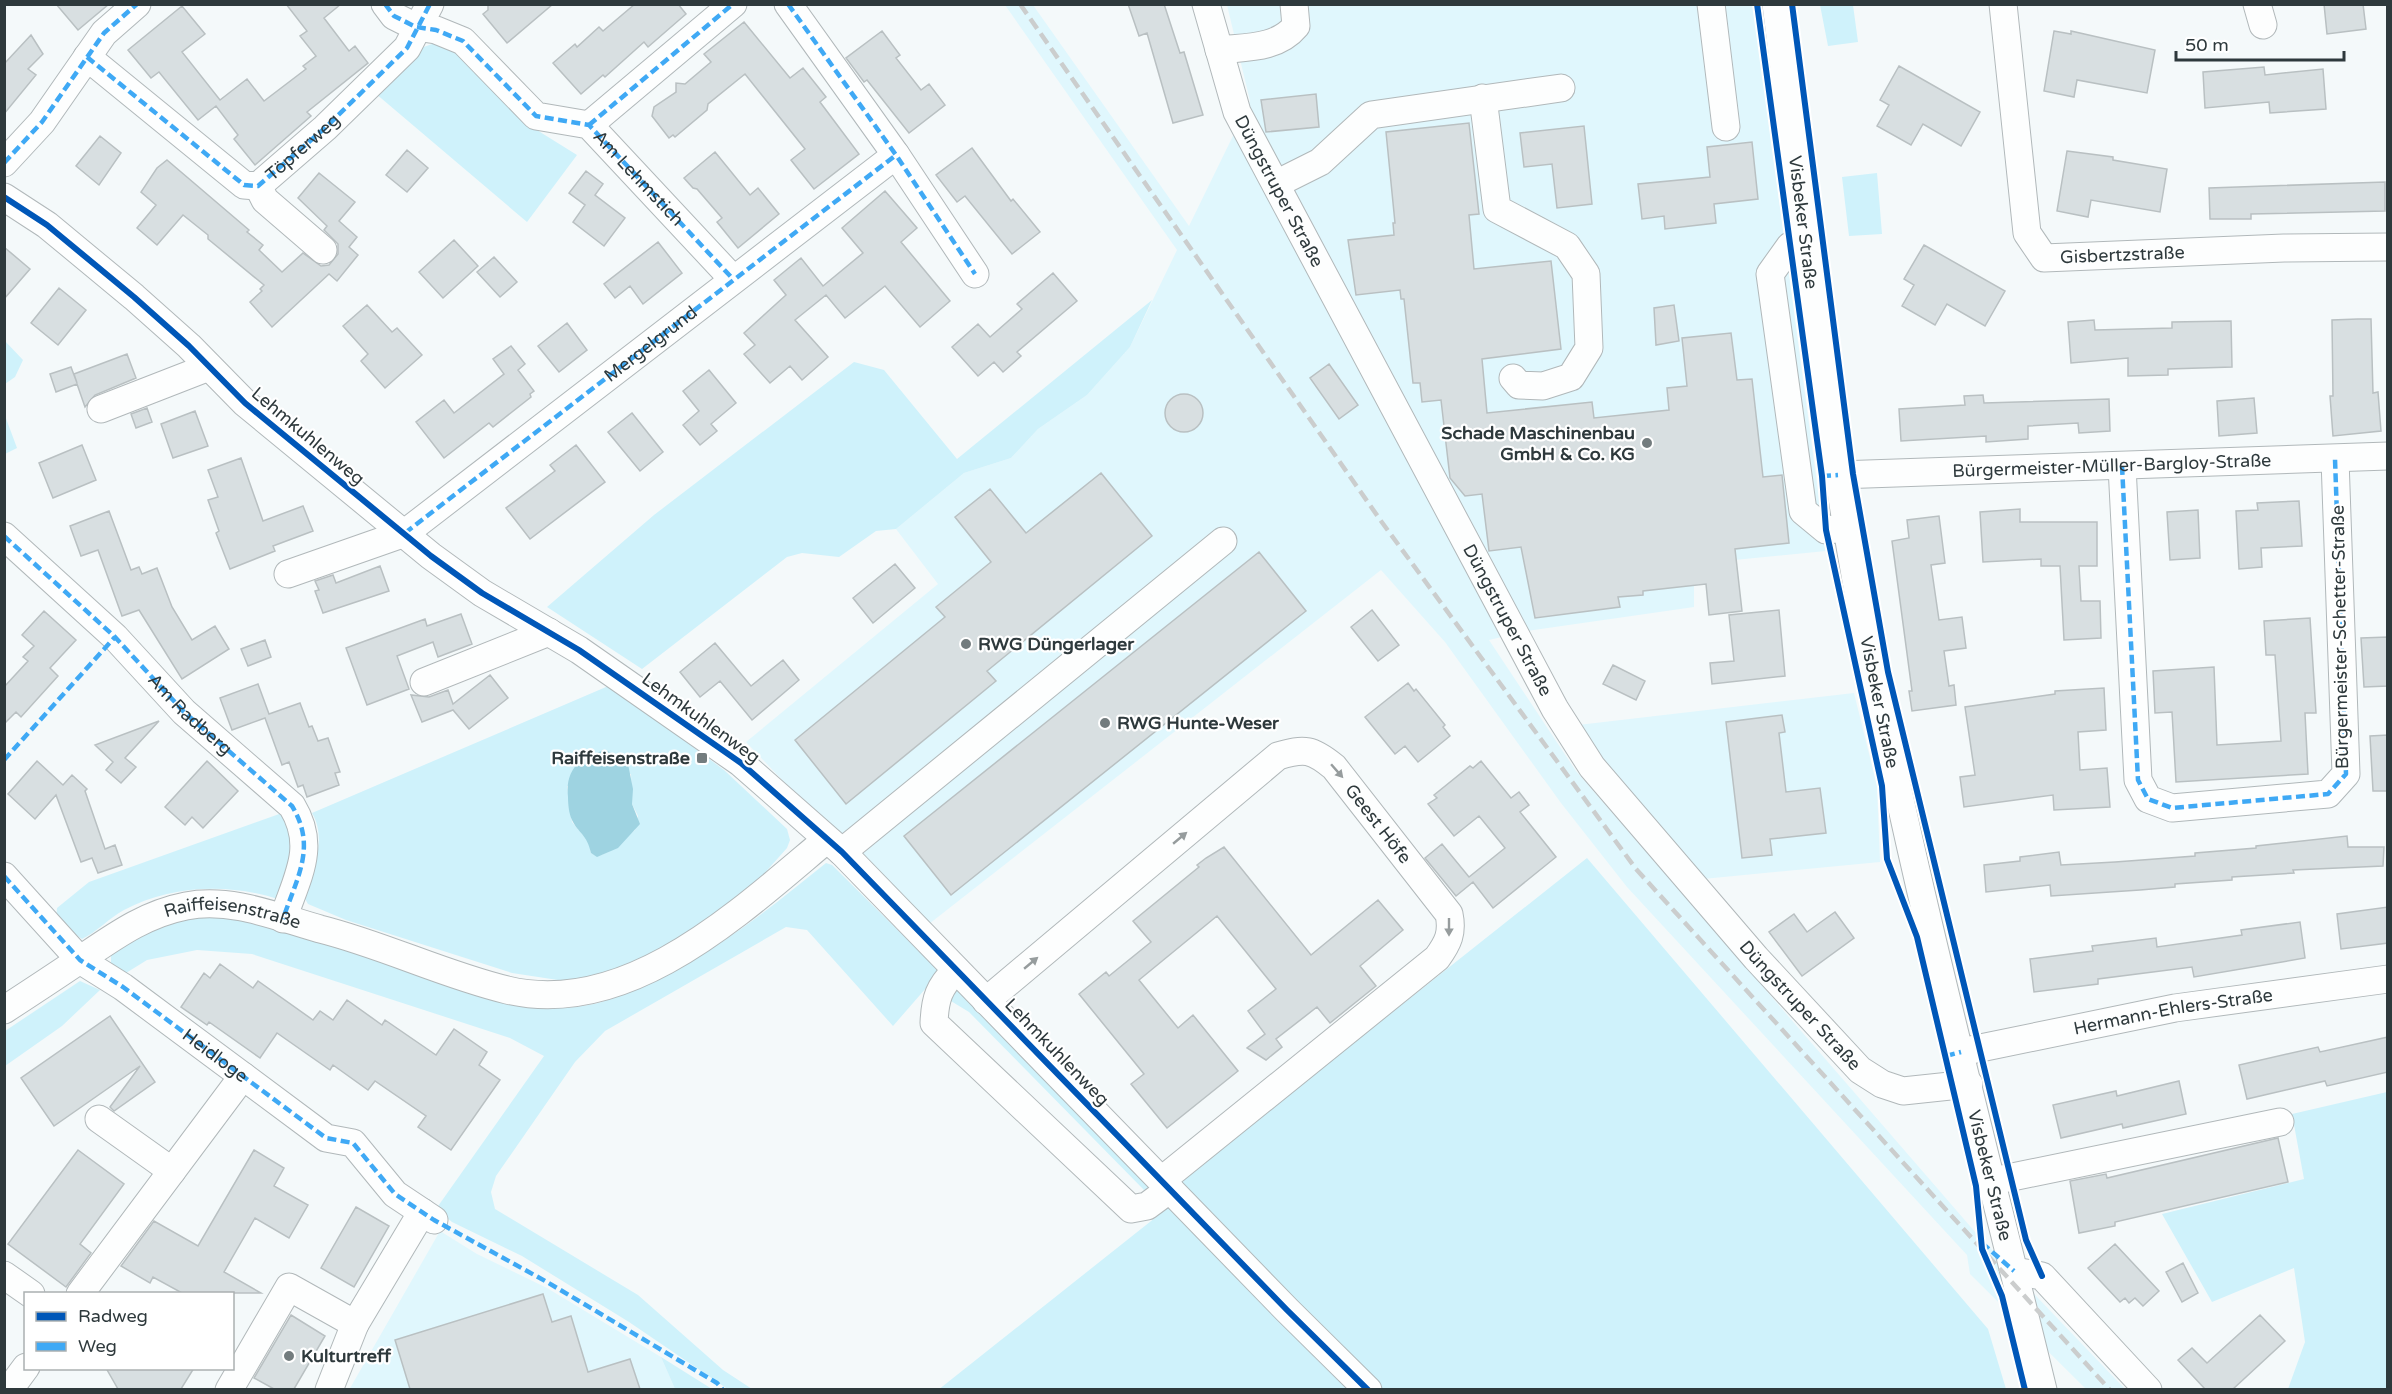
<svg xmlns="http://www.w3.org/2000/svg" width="2392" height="1394" font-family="'Varela Round',sans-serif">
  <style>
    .built { fill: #e0f7fd }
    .green { fill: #cff2fb; fill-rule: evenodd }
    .water { fill: #9ed3e1 }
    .building { fill: #d8dfe1; stroke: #b9c0c2; stroke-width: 1.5 }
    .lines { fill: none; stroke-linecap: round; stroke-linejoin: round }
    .minor-casing { stroke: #b1b8ba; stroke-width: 29 }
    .minor { stroke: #fdfefe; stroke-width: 27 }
    .rail { stroke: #cbcdcd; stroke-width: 4.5; stroke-dasharray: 12 6; stroke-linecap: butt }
    .quiet { stroke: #3fa9f5; stroke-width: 4.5; stroke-dasharray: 9 4.5; stroke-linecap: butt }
    .cycleway-casing { stroke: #fff; stroke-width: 10 }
    .cycleway { stroke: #0057b8; stroke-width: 6 }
    .oneway { fill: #969c9d }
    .poi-dot { fill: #737c7e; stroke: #fff; stroke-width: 2 }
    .labels { text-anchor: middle; stroke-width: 4.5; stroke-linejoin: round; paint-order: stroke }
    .street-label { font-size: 18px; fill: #2e393c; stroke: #fff }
    .poi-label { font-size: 18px; font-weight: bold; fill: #2e393c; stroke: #fff; text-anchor: start }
  </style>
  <rect width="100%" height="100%" fill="#f4f9fa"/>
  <path class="built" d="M1005 5H1033L1189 226 1250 101 1227 5H1753L1826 551 1694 564V607L1527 631 1489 640 1576 771 1976 1233 2125 1389H2086L1970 1274 1967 1255 1627 887 1561 803 1445 642 1381 570 929 924 863 865 746 742 938 584 896 529 964 473 1011 458 1038 429 1087 395 1130 347 1177 250Z
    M1854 693 1877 786 1880 862 1703 879 1598 763 1578 725Z
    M440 1231 477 1254 547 1288 661 1357 675 1389 349 1390Z"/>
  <path class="green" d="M1820 5H1853L1858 42 1828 46Z
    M432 44 449 45 532 127 577 155 527 222 375 93 421 48Z
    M1877 173 1882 234 1849 236 1842 177Z
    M1152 300 1130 347 1087 395 1038 429 1011 458 964 473 896 529 876 531 839 557 802 553 787 557 642 669 547 607 654 515 854 362 884 370 957 459Z
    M5 341 23 360 15 377 5 384Z
    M4 413 17 448 5 454H4Z
    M613 684 627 698 724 770 787 829 790 840 787 848 744 896 713 919 617 973 571 982 512 973 346 920 308 904 304 897C314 871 327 838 312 813ZM631 774 632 804 638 816 635 830C621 840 615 852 597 856L591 853 589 842 572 822 567 786Z
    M282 813 298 837 278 899C228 883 171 885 124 910 109 918 97 932 82 939L56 921 57 908 89 882Z
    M1587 858 1988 1329 2006 1389 938 1390 1170 1206 1187 1175Z
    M826 863 832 865 940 972 893 1026 807 930 786 927 605 1031 575 1062 496 1176 491 1192 495 1209 638 1295 723 1370 752 1389 729 1390 629 1322 522 1256 452 1222 436 1209 544 1056 510 1038 252 954 197 950 147 960 126 973 111 968V953C161 921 181 911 242 919 300 937 359 954 417 972 479 991 525 1018 594 1004 605 1002 617 996 628 991 703 963 764 913 826 863Z
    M954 980 1155 1187 1144 1190 969 1012 941 995Z
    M80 981 100 990 62 1026 5 1066V1031Z
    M2387 1092V1389H2288L2305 1342 2294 1268 2212 1302 2162 1214 2304 1179 2292 1114Z
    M661 1357 712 1389H675Z"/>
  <path class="water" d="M605 750 619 756 628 764 633 789 632 804 640 824 618 848 597 857 591 853C587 834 578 833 572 820 569 814 568 804 568 797 565 769 580 757 605 750Z"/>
  <path class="building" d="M56 4H109L78 30Z
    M286 4H341L324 18 349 51 355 46 368 63 307 112 311 116 255 165 234 139 238 135 216 106 198 120 159 72 151 78 128 50 182 6 205 34 182 52 220 100 247 79 264 101 306 69 303 66 316 56 300 36 307 31Z
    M488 4H553L507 43 483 14 488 10Z
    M635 4H678L686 14 648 47 644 42 605 77 603 75 581 94 553 63 575 44 577 47 599 27 603 31Z
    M1128 4H1164L1180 53 1184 52 1203 115 1173 123 1147 33 1139 36Z
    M2324 4H2363L2366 29 2327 34Z
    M744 22 790 78 803 68 826 97 820 102 859 154 814 189 791 160 805 149 745 74 708 104 707 110 675 137 673 135 669 138 652 116 654 107 676 92V83L685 84 711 62 704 54Z
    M882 31 900 55 896 58 921 90 929 84 945 105 909 133 867 80 864 82 846 58Z
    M2054 31 2071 34V31L2155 50 2147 93 2077 80 2074 97 2044 91Z
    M31 35 43 54 28 69 36 75 4 114V64Z
    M1899 66 1980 112 1961 146 1923 124 1911 145 1877 126 1889 105 1880 100Z
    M2264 67 2265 75 2323 69 2326 109 2270 113 2269 102 2205 108 2203 72Z
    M1316 94 1319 127 1266 132 1261 100Z
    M1469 123 1479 214 1469 215 1474 269 1551 261 1561 349 1482 359 1487 413 1592 402 1594 418 1669 410 1667 388 1687 386 1682 338 1731 333 1737 380 1752 379 1763 477 1782 475 1789 543 1735 549 1742 611 1709 615 1706 584 1643 591V595L1618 597 1620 607 1535 618 1521 547 1489 551 1482 494 1465 496 1450 478 1441 400 1422 402 1420 383H1413L1404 299H1401L1400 290 1356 295 1348 240 1394 235 1393 223H1395L1386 132Z
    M1584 126 1592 204 1557 208 1552 164 1524 167 1520 133Z
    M100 136 121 153 99 185 76 166Z
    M1752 142 1758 199 1714 204 1716 223 1665 229 1664 216 1642 219 1638 184 1710 177 1707 147Z
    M972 148 1011 201 1013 199 1040 232 1012 254 965 196 957 202 936 175Z
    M407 150 428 168 407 192 386 175Z
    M2067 151 2113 157V160L2167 169 2160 212 2091 200 2088 217 2057 211Z
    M715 152 750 195 758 188 779 214 738 248 717 222 722 218 697 189 693 188 684 178Z
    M167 160 249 230 247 232 263 245 259 250 282 272 303 253 321 266 329 265 338 254V244L324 230 327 226 298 198 319 173 355 202 339 221 357 237 349 247 358 255 337 281 329 274 272 327 250 302 262 291 260 289 264 285 208 239V235L183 215 157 245 137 228 156 205 141 192 157 168Z
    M586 171 603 184 595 195 625 218 604 246 573 222 585 205 569 193Z
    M2385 182V211L2251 214V219H2210L2209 188Z
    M885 191 917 228 901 242 950 301 920 327 885 286 845 318 826 295 795 320 828 357 802 380 790 366 770 383 744 354 755 345 744 333 786 295 774 280 801 258 823 286 863 253 842 228Z
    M454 240 478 266 443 298 419 272Z
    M658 242 682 273 643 304 630 286 615 298 604 284Z
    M1924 245 2005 291 1985 326 1947 304 1935 325 1902 306 1914 285 1904 279Z
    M4 247 30 269 4 299Z
    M494 257 517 282 500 297 477 272Z
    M1053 273 1077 301 1017 352 1021 356 1003 372 994 362 978 376 952 347 978 324 990 337 1022 309 1017 304Z
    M59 288 86 310 58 345 31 323Z
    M367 305 392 332 397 328 422 355 385 388 361 361 368 354 343 326Z
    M1674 305 1679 341 1656 345 1654 308Z
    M2358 319H2371L2373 393 2378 392 2381 431 2333 436 2330 396H2333L2332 320Z
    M2094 320 2095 330 2172 328V322L2231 321 2232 367 2168 369V375L2128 376V358L2071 363 2068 322Z
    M567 323 587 350 559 372 538 346Z
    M511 346 525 364 518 370 534 391 530 394 531 397 493 427 489 423 444 458 416 422 444 400 454 413 504 374 493 359Z
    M127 354 136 378 95 395 85 407 77 384 56 392 50 374 71 367 77 383 74 374Z
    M1329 364 1358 405 1339 419 1310 378Z
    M709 370 736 403 711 424 717 431 700 445 683 425 699 411 683 391Z
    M1165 413a19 19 0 1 1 38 0a19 19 0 1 1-38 0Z
    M1983 395 1984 403 2109 399 2110 431 2079 433 2078 423 2028 426V439L1986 442V436L1901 441 1899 409 1965 405 1964 396Z
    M2254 398 2257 433 2219 436 2217 401Z
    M147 408 152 422 136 428 131 414Z
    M195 411 208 446 173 458 161 424Z
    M632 413 663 452 640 471 608 432Z
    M82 445 96 480 53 498 39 463Z
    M576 445 605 482 530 539 506 508 555 471 550 465Z
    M241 458 263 521 303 506 313 531 273 546 275 551 230 569 216 533 219 531 208 500 218 497 208 470Z
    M1101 473 1152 536 987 671 996 681 846 804 795 740 945 617 936 607 991 562 955 517 990 489 1026 533Z
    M2299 501 2302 546 2261 548 2262 567 2239 569 2236 511 2258 510 2257 503Z
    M2020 509V522H2097V566H2079L2081 601H2100L2101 638 2064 640 2060 566H2041V559L1983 562 1980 512Z
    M2198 510 2200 558 2170 560 2167 512Z
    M109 511 131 570 139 567 142 574 157 568 172 607 192 640 215 626 229 649 182 679 139 610 122 616 98 550 81 556 70 526Z
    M1939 516 1945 563 1931 565 1939 620 1962 617 1966 648 1944 651 1949 686 1954 685 1956 705 1912 711 1909 691H1912L1892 541 1909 538 1907 520Z
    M1259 552 1306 611 951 895 904 836Z
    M895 564 915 588 873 623 853 598Z
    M380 566 389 591 323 613 315 591 319 590 315 581 333 575 336 583Z
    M1372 610 1399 645 1378 661 1351 627Z
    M1779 610 1785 676 1712 684 1710 663 1734 661 1729 615Z
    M44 611 76 640 50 668 58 676 21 717 16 712 4 724V687L28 661 23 657 34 646 22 635Z
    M461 614 472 644 438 657 433 642 397 656 409 689 367 705 346 648 425 619 427 626Z
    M2310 618 2316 713H2305L2308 774 2176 782 2172 712 2155 713 2153 671 2214 667 2217 745 2281 741 2275 655H2266L2264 621Z
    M2388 637V686L2364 687 2361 638Z
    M265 640 271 657 248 666 241 649Z
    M715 643 751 686 783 660 799 680 752 720 720 681 700 697 680 672Z
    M1613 665 1645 681 1636 700 1603 684Z
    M490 675 508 698 469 729 453 710 422 722 411 695 429 697 448 690 453 704Z
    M1408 683 1414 691 1416 689 1445 725 1443 727 1450 736 1418 762 1405 746 1395 754 1365 717Z
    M258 684 269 714 300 703 309 727 312 726 318 741 328 738 340 772 335 773 339 785 307 797 303 785 298 787 289 762 282 765 265 718 232 730 220 698Z
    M2104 688 2106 730 2078 732 2080 770 2107 768 2110 807 2054 810 2053 795 1964 807 1960 777 1975 775 1965 707 2055 694V691Z
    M1782 715 1785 732 1779 733 1786 792 1820 788 1826 833 1770 839 1772 855 1742 858 1726 722Z
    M159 721 125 758 136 767 121 783 106 770 113 762 95 745Z
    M2388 735V791H2373L2370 736Z
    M37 761 63 785 72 775 87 789 85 791 105 849 115 845 122 865 98 873 92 858 81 862 56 795 35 819 8 794Z
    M207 761 238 791 203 828 192 817 185 825 165 807Z
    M1481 761 1511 798 1519 792 1529 805 1520 812 1556 857 1493 908 1473 882 1456 896 1425 858 1442 844 1469 877 1505 848 1479 816 1454 836 1428 804 1437 798 1434 795 1470 766 1473 768Z
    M2347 836 2348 847H2384L2383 866 2293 870 2294 873 2232 877V880L2175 884V887L2140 890 2051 896 2050 885 1986 892 1984 865 2020 861V857L2059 852 2061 865 2115 862 2195 856V853L2256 848V846Z
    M1224 847 1311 955 1378 900 1403 930 1360 966 1376 986 1330 1023 1317 1007 1276 1039 1282 1047 1266 1060 1247 1048 1265 1034 1248 1011 1276 989 1217 916 1139 980 1178 1028 1193 1015 1238 1071 1167 1128 1131 1084 1144 1074 1079 994 1106 972 1109 976 1151 942 1133 921 1199 867 1197 865 1206 858Z
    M2388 907V943L2341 949 2337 914Z
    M1835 912 1854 938 1802 976 1769 932 1794 914 1807 932Z
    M2300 922 2305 958 2194 977 2192 967 2098 979V984L2034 992 2030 959 2093 951 2092 946 2156 938 2157 947 2242 935 2241 930Z
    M220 964 253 988 258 981 313 1020 320 1011 333 1020 347 1000 382 1025 385 1020 436 1055 454 1029 487 1052 479 1065 500 1080 451 1150 418 1127 426 1116 375 1081 368 1090 333 1065 330 1070 277 1033 260 1058 209 1022 207 1025 181 1007 204 973 210 978Z
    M110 1016 155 1082 114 1111 110 1107 140 1066 54 1126 21 1078Z
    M2388 1037V1072L2327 1086 2325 1081 2247 1099 2239 1065 2318 1047 2320 1052Z
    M2179 1081 2186 1114 2123 1128 2122 1124 2061 1138 2053 1105 2116 1091 2117 1096Z
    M2278 1138 2288 1182 2115 1222V1226L2079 1233 2070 1181 2106 1174 2107 1178Z
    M78 1150 124 1184 80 1244 91 1253 66 1287 8 1244Z
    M254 1150 284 1168 274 1186 308 1205 289 1238 255 1218 224 1272 261 1293H182L153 1277 150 1283 121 1266 154 1221 198 1246Z
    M356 1207 389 1226 354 1287 321 1268Z
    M2115 1244 2159 1291 2143 1306 2135 1298 2129 1303 2125 1298 2120 1302 2088 1268Z
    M2183 1263 2198 1293 2182 1302 2166 1272Z
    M543 1294 552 1322 571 1316 588 1372 630 1359 640 1389H410L395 1340Z
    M291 1315 325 1336 294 1389H274L254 1378Z
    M2260 1315 2285 1341 2233 1389H2205L2178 1360 2192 1348 2207 1363Z
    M106 1368H194L181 1389H118Z"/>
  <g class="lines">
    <defs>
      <g id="minor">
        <path d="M385 4 394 16 416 27 436 30 463 41 536 116 589 125 732 278"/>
        <path d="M788 4 896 155 975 274"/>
        <path id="s1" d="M1206 4 1237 112 1555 709 1592 767 1756 958 1860 1070 1882 1084 1903 1091 1969 1084"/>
        <path d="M1711 4 1726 127"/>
        <path id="s2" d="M1776 4C1804 227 1829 451 1873 671 1921 912 1985 1151 2043 1390"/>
        <path id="s3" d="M2003 4 2027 233 2044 258 2284 248 2388 247"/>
        <path d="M2257 4 2263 25"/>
        <path d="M1219 50C1246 47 1277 49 1296 26L1294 4"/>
        <path d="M87 57 244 185 258 186 325 128 407 48 430 4"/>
        <path d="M1483 98 1497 209 1567 246 1586 274 1589 348 1571 377 1543 386 1519 385 1513 378"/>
        <path d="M589 125 733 4"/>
        <path d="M4 163 42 122 104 33 137 4"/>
        <path d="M1276 184 1320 162 1371 115 1561 88"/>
        <path d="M258 186 265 200 323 250"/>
        <path d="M4 197 47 225 134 297 189 346 245 403 431 556 482 593 579 650 741 763 842 852 1287 1310 1368 1390"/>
        <path d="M1806 242 1790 246 1770 274 1803 511 1826 530 1846 528"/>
        <path d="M101 409 209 367"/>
        <path d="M2122 466 2138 780 2148 799 2172 808 2328 794 2346 774 2335 459"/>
        <path id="s4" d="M1838 475 2388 456"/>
        <path d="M4 536 115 637 184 712 292 806C317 847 297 877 283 919"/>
        <path d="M288 574 405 533 896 155"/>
        <path d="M424 682 549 632"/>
        <path d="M842 852 1223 541"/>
        <path id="s5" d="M4 876 80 960 123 987 326 1138 353 1143 395 1194 434 1220"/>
        <path d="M956 970C939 987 935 998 934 1023L1131 1209 1147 1206 1170 1189"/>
        <path id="s6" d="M986 1001 1278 756C1305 748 1312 749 1334 767L1449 914C1453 933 1448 943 1437 958L1162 1180"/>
        <path id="s7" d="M4 1010C30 993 56 976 81 959 115 936 145 914 186 906 231 897 277 917 320 929 384 945 444 975 507 990 628 1019 741 911 826 840"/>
        <path id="s8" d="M1961 1052 2175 1008 2388 979"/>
        <path d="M99 1119 172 1171"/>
        <path d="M1993 1181 2280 1122"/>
        <path d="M2014 1271 2042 1276 2148 1390"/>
        <path d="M4 1275 31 1294"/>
        <path d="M80 1294 243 1076"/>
        <path d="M355 1324 422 1212"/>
        <path d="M9 1390 26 1367"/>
        <path d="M229 1390 289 1287 355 1324 329 1390"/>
      </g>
    </defs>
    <use href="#minor" class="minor-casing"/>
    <use href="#minor" class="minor"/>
    <path class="rail" d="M1020 4 1381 521 1636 869 2110 1390"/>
    <g class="quiet">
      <path id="s9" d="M385 4 394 16 416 27 436 30 463 41 536 116 589 125 732 278"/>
      <path d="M788 4 896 155 975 274"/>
      <path id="s10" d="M87 57 244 185 258 186 325 128 407 48 430 4"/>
      <path d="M589 125 733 4"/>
      <path d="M4 163 42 122 104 33 137 4"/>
      <path d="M2122 466 2138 780 2148 799 2172 808 2328 794 2346 774 2335 459"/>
      <path d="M1822 476 1838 475"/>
      <path id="s11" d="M405 533 896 155"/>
      <path id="s12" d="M4 536 115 637 184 712 292 806C317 847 297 877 283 919"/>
      <path d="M4 760 115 637"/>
      <path d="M4 876 80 960 123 987 326 1138 353 1143 395 1194 434 1220 547 1282 717 1383 723 1390"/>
      <path d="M1946 1056 1961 1052"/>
      <path d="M1982 1243 2014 1271"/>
    </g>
    <defs>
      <path id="cycleway" d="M1757 4 1822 476 1826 530 1882 786 1887 859 1917 937 1976 1186 1982 1249 2002 1296 2025 1390
        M1792 4 1853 474 1888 672 2026 1240 2042 1276
        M4 197 47 225 134 297 189 346 245 403 431 556 482 593 579 650 741 763 842 852 1287 1310 1368 1390"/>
    </defs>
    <use href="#cycleway" class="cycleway-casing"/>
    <use href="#cycleway" class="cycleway"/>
  </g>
  <defs><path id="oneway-solid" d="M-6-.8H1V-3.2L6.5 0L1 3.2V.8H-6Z" transform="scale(1.5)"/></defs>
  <g class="oneway">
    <use href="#oneway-solid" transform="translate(1337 771) rotate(49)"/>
    <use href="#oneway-solid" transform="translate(1180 838) rotate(-40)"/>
    <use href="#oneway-solid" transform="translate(1449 927) rotate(90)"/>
    <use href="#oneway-solid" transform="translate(1031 963) rotate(-40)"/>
  </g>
  <g class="poi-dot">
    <circle cx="1647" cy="443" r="6"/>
    <circle cx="966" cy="644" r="6"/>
    <circle cx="1105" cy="723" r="6"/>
    <rect x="696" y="752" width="12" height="12" rx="3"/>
    <circle cx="289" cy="1356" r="6"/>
  </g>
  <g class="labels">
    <g class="street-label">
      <text dy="6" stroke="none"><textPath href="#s10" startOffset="276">Töpferweg</textPath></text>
      <text dy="6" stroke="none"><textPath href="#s9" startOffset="320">Am Lehmstich</textPath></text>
      <text dy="6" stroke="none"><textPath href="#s1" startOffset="202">Düngstruper Straße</textPath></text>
      <text dy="6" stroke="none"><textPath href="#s2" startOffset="220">Visbeker Straße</textPath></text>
      <text dy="6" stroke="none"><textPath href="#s3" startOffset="339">Gisbertzstraße</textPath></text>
      <text dy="6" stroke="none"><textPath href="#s11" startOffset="310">Mergelgrund</textPath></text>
      <text transform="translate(308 436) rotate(40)" y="6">Lehmkuhlenweg</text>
      <text dy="6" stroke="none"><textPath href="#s4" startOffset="274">Bürgermeister-Müller-Bargloy-Straße</textPath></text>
      <text dy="6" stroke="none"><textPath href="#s1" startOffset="688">Düngstruper Straße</textPath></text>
      <text transform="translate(2340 637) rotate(-91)" y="6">Bürgermeister-Schetter-Straße</text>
      <text dy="6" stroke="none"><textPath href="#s2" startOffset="706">Visbeker Straße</textPath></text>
      <text dy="6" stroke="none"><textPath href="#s12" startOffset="258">Am Radberg</textPath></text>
      <text transform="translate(701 718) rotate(36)" y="6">Lehmkuhlenweg</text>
      <text dy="6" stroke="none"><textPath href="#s6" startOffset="514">Geest Höfe</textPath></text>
      <text dy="6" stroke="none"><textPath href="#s7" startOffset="258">Raiffeisenstraße</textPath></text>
      <text dy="6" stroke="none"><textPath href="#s1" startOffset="1174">Düngstruper Straße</textPath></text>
      <text dy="6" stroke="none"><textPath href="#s8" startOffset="216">Hermann-Ehlers-Straße</textPath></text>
      <text transform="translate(1057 1052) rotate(46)" y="6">Lehmkuhlenweg</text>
      <text dy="6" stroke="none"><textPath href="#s5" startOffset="279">Heidloge</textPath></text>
      <text dy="6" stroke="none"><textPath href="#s2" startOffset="1192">Visbeker Straße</textPath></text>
    </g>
    <g class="poi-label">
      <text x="1635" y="439" text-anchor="end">Schade Maschinenbau<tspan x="1635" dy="21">GmbH &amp; Co. KG</tspan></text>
      <text x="978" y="650">RWG Düngerlager</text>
      <text x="1117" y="729">RWG Hunte-Weser</text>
      <text x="690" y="764" text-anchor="end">Raiffeisenstraße</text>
      <text x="301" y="1362">Kulturtreff</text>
    </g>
  </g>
  <rect width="2392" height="1394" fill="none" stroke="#2e393c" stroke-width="12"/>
  <rect x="24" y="1292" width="210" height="78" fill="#ffffff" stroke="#abb0b1" stroke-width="1.5"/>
  <rect x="36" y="1312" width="30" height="9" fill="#0057b8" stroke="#abb0b1" stroke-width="1.5"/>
  <text x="78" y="1322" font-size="18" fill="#2e393c">Radweg</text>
  <rect x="36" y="1342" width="30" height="9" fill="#3fa9f5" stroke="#abb0b1" stroke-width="1.5"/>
  <text x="78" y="1352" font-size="18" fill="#2e393c">Weg</text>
  <path d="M2176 51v9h168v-9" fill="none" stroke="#2e393c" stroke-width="3"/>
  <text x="2185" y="51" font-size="18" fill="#2e393c" stroke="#ffffff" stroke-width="4.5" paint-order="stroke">50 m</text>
</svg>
